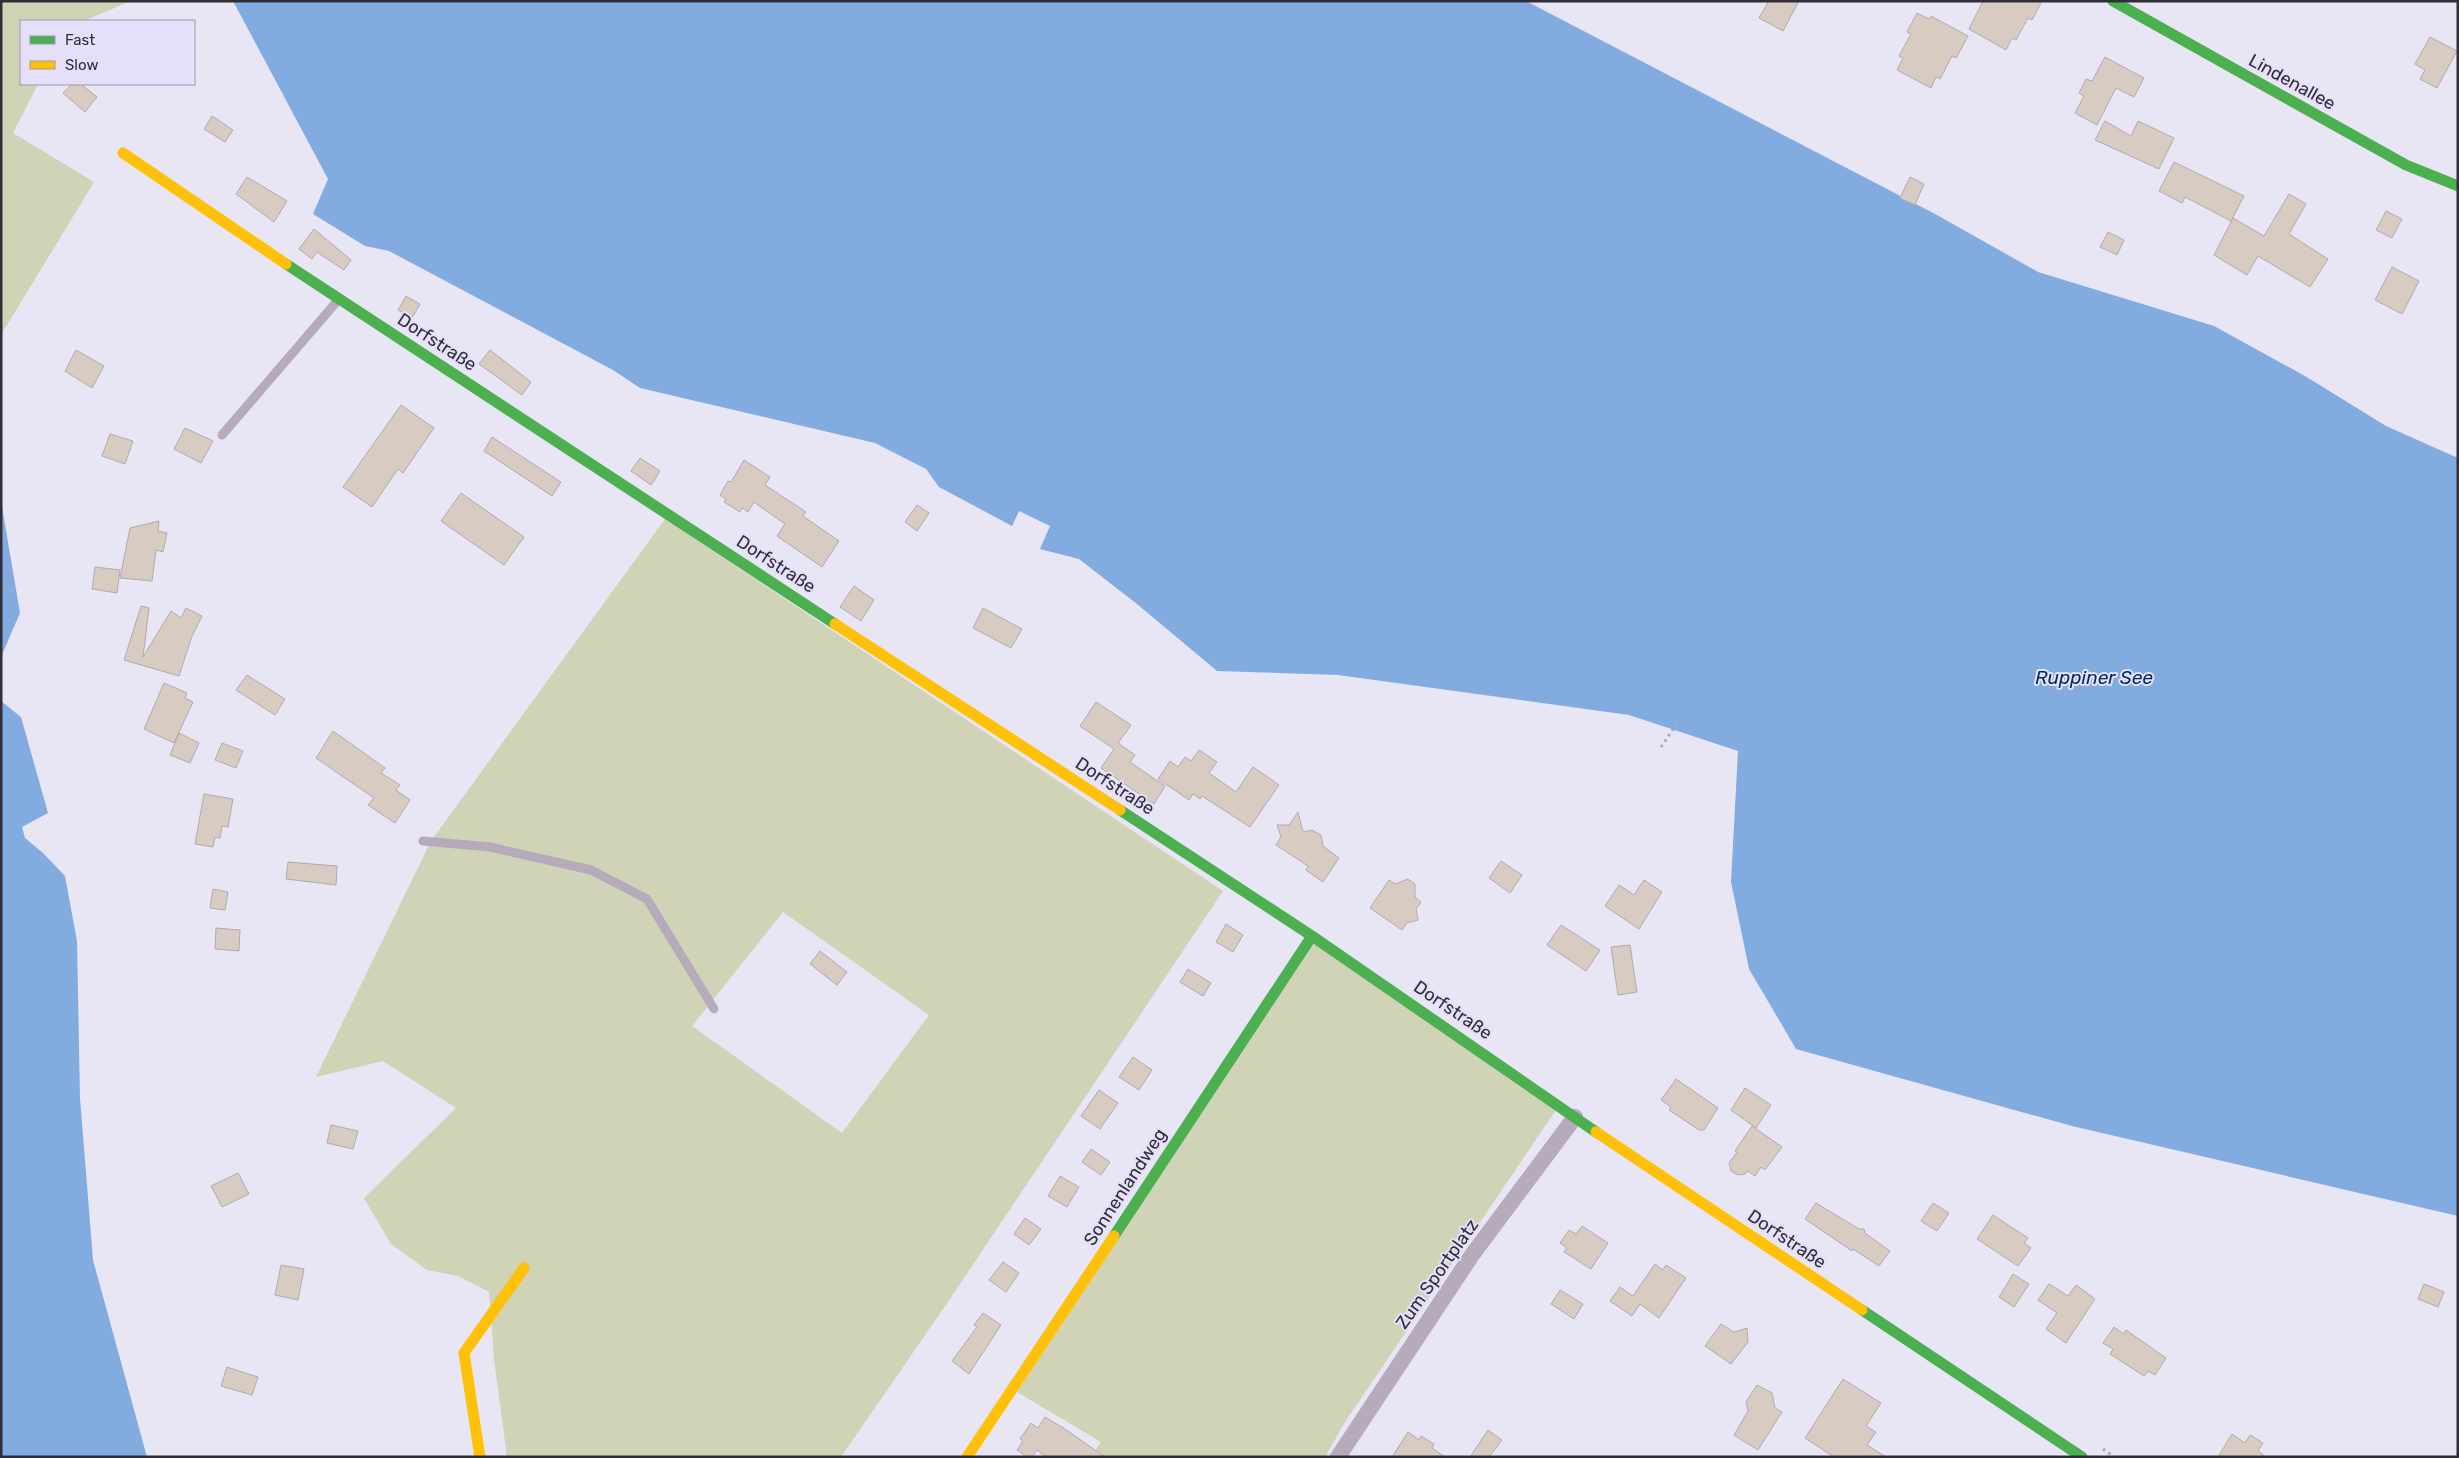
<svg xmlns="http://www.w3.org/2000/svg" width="2459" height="1458" font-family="Rubik,sans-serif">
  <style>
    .green { fill: #d0d3b5; fill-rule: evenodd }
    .water { fill: #82ace0 }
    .building { fill: #d8cbc2; stroke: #b0abad }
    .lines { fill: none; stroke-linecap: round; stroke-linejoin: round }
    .path { stroke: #aea7b3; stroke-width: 3; stroke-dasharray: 2.5 4; stroke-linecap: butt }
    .lane { stroke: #b6aabb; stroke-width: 9 }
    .street { stroke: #b6aabb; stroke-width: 16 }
    .fast { stroke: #4caf50; stroke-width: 11 }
    .slow { stroke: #ffc107; stroke-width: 11 }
    .labels { text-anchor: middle; stroke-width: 4; stroke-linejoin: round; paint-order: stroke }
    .street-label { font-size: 18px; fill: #312e3a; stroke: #e5dffa }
    .water-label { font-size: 19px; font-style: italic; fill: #002b57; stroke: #e5dffa }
  </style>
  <rect width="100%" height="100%" fill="#e8e5f4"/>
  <path class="green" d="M1 1H131L84 21H21V84H38L13 133 94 182 1 335Z
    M665 519 1223 891 952 1296 841 1457H507L494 1359 489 1292 458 1276 427 1270 391 1244 364 1198 456 1108 383 1061 316 1077 431 841ZM783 912 929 1015 842 1133 692 1026Z
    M1313 939 1556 1110 1345 1422 1325 1457H1091L1101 1442 1017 1392Z"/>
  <path class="water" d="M233 1H1526L1937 215 2038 272 2214 326 2305 376 2386 426 2458 458V1216L2072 1126 1796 1049 1749 969 1731 882 1738 751 1629 715 1338 675 1217 671 1137 604 1079 559 1040 549 1050 526 1019 511 1012 526 939 487 926 469 875 443 640 388 613 370 389 251 365 246 313 214 328 179Z
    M1 501 20 613 1 657Z
    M1 701 21 717 48 813 22 827 25 838 43 853 65 876 77 941 80 1098 93 1260 147 1457H1Z"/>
  <path class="building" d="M1769 1H1799L1783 31 1759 18Z
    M1983 1H2042L2032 20 2028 18 2016 40 2012 38 2006 50 1969 29Z
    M1917 13 1929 19 1931 16 1968 36 1956 58 1952 56 1940 79 1936 77 1931 88 1897 70 1903 58 1899 56 1911 34 1907 32Z
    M2430 37 2457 51 2437 88 2420 79 2425 70 2415 64Z
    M2105 57 2144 78 2134 97 2116 88 2097 125 2075 113 2084 96 2079 93 2086 79 2092 81Z
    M72 84H81L97 97 85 112 63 93Z
    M212 116 233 130 225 142 204 129Z
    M2105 121 2131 136 2138 121 2174 138 2159 169 2095 140Z
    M2174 162 2244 196 2231 221 2185 197 2182 203 2159 191Z
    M247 177 287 201 274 222 236 194Z
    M1910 177 1924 184 1915 205 1900 198Z
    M2289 194 2306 204 2289 234 2328 259 2310 287 2258 256 2247 275 2214 255 2233 218 2264 236Z
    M2386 211 2402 219 2392 238 2376 230Z
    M314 229 351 260 344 270 317 252 312 259 299 249Z
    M2108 232 2124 240 2117 255 2100 247Z
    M2392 267 2419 281 2402 314 2375 300Z
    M406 296 420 304 412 318 398 310Z
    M76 350 104 366 92 388 65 371Z
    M490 350 531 382 522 395 479 364Z
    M401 405 434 428 403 473 398 469 372 507 343 487Z
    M185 428 213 441 201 463 174 449Z
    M110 434 133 441 125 464 102 456Z
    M492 437 561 482 552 496 484 451Z
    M640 458 660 471 651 485 631 471Z
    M744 460 770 477 765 485 806 512 803 516 839 541 822 567 777 536 785 524 754 502 748 512 742 508 740 512 724 502 726 499 720 495 728 481 731 482Z
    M461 493 524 537 504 565 441 521Z
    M917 505 929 513 917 531 905 522Z
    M159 521 158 531 167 533 163 552 156 550 152 581 120 578 130 528Z
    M95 567 120 570 117 593 92 589Z
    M854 586 874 600 861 621 840 607Z
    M141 606 149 608 143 657 171 611 181 618 186 608 202 616 192 636 179 676 124 660Z
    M983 608 1022 629 1011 648 973 628Z
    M247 675 285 699 275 715 236 690Z
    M164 683 187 693 185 698 193 702 174 743 144 729Z
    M1096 702 1131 725 1118 743 1135 755 1130 762 1165 786 1154 804 1101 768 1114 749 1080 726Z
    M333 731 385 768 381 773 400 785 396 790 410 800 395 823 368 805 374 798 316 758Z
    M179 733 199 743 190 763 170 755Z
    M222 743 243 751 236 768 215 760Z
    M1199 750 1217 762 1209 773 1236 792 1253 767 1279 785 1250 827 1202 796 1200 799 1193 794 1189 800 1158 779 1170 761 1178 767 1185 757 1191 761Z
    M204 794 233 799 228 827 222 826 220 838 215 837 213 847 195 844Z
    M1298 812 1303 832 1312 830 1321 835 1323 846 1339 858 1323 882 1306 870 1308 866 1276 845 1281 837 1277 825H1289Z
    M1501 861 1522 875 1510 893 1489 878Z
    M288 862 337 866 336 885 286 879Z
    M1408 879 1415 884V897L1421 902 1416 909 1418 920 1407 923 1402 930 1370 908 1389 880 1395 884Z
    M1644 880 1662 892 1639 929 1605 906 1619 885 1634 895Z
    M213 889 228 892 225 910 210 908Z
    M1226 924 1243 935 1233 952 1216 942Z
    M1561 925 1600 950 1586 971 1547 945Z
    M216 928 240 930 239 951 215 949Z
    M1630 945 1637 992 1618 995 1611 947Z
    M820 951 847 972 837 985 810 964Z
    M1188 969 1211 983 1203 996 1180 982Z
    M1133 1057 1152 1070 1139 1090 1119 1077Z
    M1676 1079 1718 1108 1704 1130H1699L1669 1110 1671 1107 1661 1100Z
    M1745 1088 1771 1105 1756 1128 1731 1110Z
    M1099 1090 1118 1103 1100 1129 1081 1116Z
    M331 1125 358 1131 353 1149 327 1143Z
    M1752 1126 1782 1147 1765 1170 1761 1167 1755 1176 1748 1171 1745 1174 1738 1175 1731 1171 1729 1163 1737 1152 1735 1151Z
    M1091 1149 1110 1162 1101 1175 1082 1162Z
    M238 1173 249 1194 222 1207 211 1186Z
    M1060 1176 1079 1187 1067 1207 1048 1196Z
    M1816 1203 1859 1229H1864L1865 1233 1890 1251 1879 1266 1853 1249 1852 1251 1805 1219Z
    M1933 1203 1949 1213 1937 1231 1921 1221Z
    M1993 1215 2028 1238 2024 1243 2031 1248 2018 1266 1977 1239Z
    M1025 1218 1041 1229 1029 1245 1014 1234Z
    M1582 1226 1608 1243 1591 1269 1564 1252 1567 1248 1560 1243 1569 1230 1576 1234Z
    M1003 1262 1019 1273 1006 1292 989 1280Z
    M1655 1264 1663 1270 1666 1265 1686 1278 1659 1318 1640 1304 1632 1316 1610 1301 1620 1287 1633 1296Z
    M281 1265 304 1269 298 1300 275 1295Z
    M2013 1274 2029 1284 2014 1307 1999 1297Z
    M2049 1284 2068 1296 2076 1285 2095 1299 2066 1343 2046 1329 2057 1313 2038 1300Z
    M2424 1284 2444 1292 2438 1307 2418 1299Z
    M1560 1290 1583 1304 1574 1319 1551 1304Z
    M983 1313 1001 1325 969 1374 952 1361 977 1327 974 1325Z
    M1721 1324 1734 1332 1747 1328 1748 1342 1731 1364 1705 1346Z
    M2114 1327 2124 1334 2126 1330 2166 1358 2155 1375 2148 1371 2144 1376 2110 1354 2113 1349 2103 1343Z
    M227 1367 258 1377 252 1395 221 1386Z
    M1843 1379 1881 1403 1866 1426 1876 1432 1867 1445 1886 1457H1834L1805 1438Z
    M1757 1385 1772 1393 1775 1408 1782 1412 1758 1450 1734 1435 1748 1411 1746 1402Z
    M1045 1417 1065 1429 1105 1457H1046L1037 1450 1032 1457H1027L1017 1450 1023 1441 1020 1439 1031 1423 1038 1428Z
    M1488 1430 1502 1440 1489 1457H1470Z
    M1408 1432 1419 1440 1421 1436 1434 1444 1432 1448 1445 1457H1392Z
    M2232 1434 2245 1443 2250 1435 2263 1443 2258 1451 2266 1457H2218Z"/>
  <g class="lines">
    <path class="path" d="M1661 747 1678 722
      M2103 1449 2114 1457"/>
    <path class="lane" d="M222 435 339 299
      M423 841 490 847 591 870 647 899 714 1009"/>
    <path class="street" d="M1338 1457 1472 1255 1575 1117"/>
    <path class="fast" d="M2113 1 2406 165 2458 186
      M286 264 835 624
      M1120 810 1312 936 1596 1132
      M1114 1236 1312 936
      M1862 1310 2082 1457"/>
    <path class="slow" d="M123 153 286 264
      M835 624 1120 810
      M1596 1132 1862 1310
      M480 1457 464 1353 524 1268
      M967 1457 1114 1236"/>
  </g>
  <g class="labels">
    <g class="street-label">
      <text transform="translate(2292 82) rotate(29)" y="6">Lindenallee</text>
      <text transform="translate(437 342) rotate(33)" y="6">Dorfstraße</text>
      <text transform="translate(776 564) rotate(33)" y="6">Dorfstraße</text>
      <text transform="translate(1115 786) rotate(33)" y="6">Dorfstraße</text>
      <text transform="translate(1453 1010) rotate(34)" y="6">Dorfstraße</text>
      <text transform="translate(1125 1187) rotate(-57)" y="6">Sonnenlandweg</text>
      <text transform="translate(1787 1239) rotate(34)" y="6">Dorfstraße</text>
      <text transform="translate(1437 1274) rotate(-55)" y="6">Zum Sportplatz</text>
    </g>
    <g class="water-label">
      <text x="2094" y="684">Ruppiner See</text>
    </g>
  </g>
  <rect width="2459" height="1458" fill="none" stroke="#312e3a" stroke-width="5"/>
  <rect x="20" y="20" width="175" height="65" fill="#e5dffa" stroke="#9d98ad"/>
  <rect x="30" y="36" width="25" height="8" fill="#4caf50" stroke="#9d98ad"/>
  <text x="65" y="45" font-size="15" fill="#312e3a">Fast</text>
  <rect x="30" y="61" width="25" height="8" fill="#ffc107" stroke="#9d98ad"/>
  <text x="65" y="70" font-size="15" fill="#312e3a">Slow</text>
</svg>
